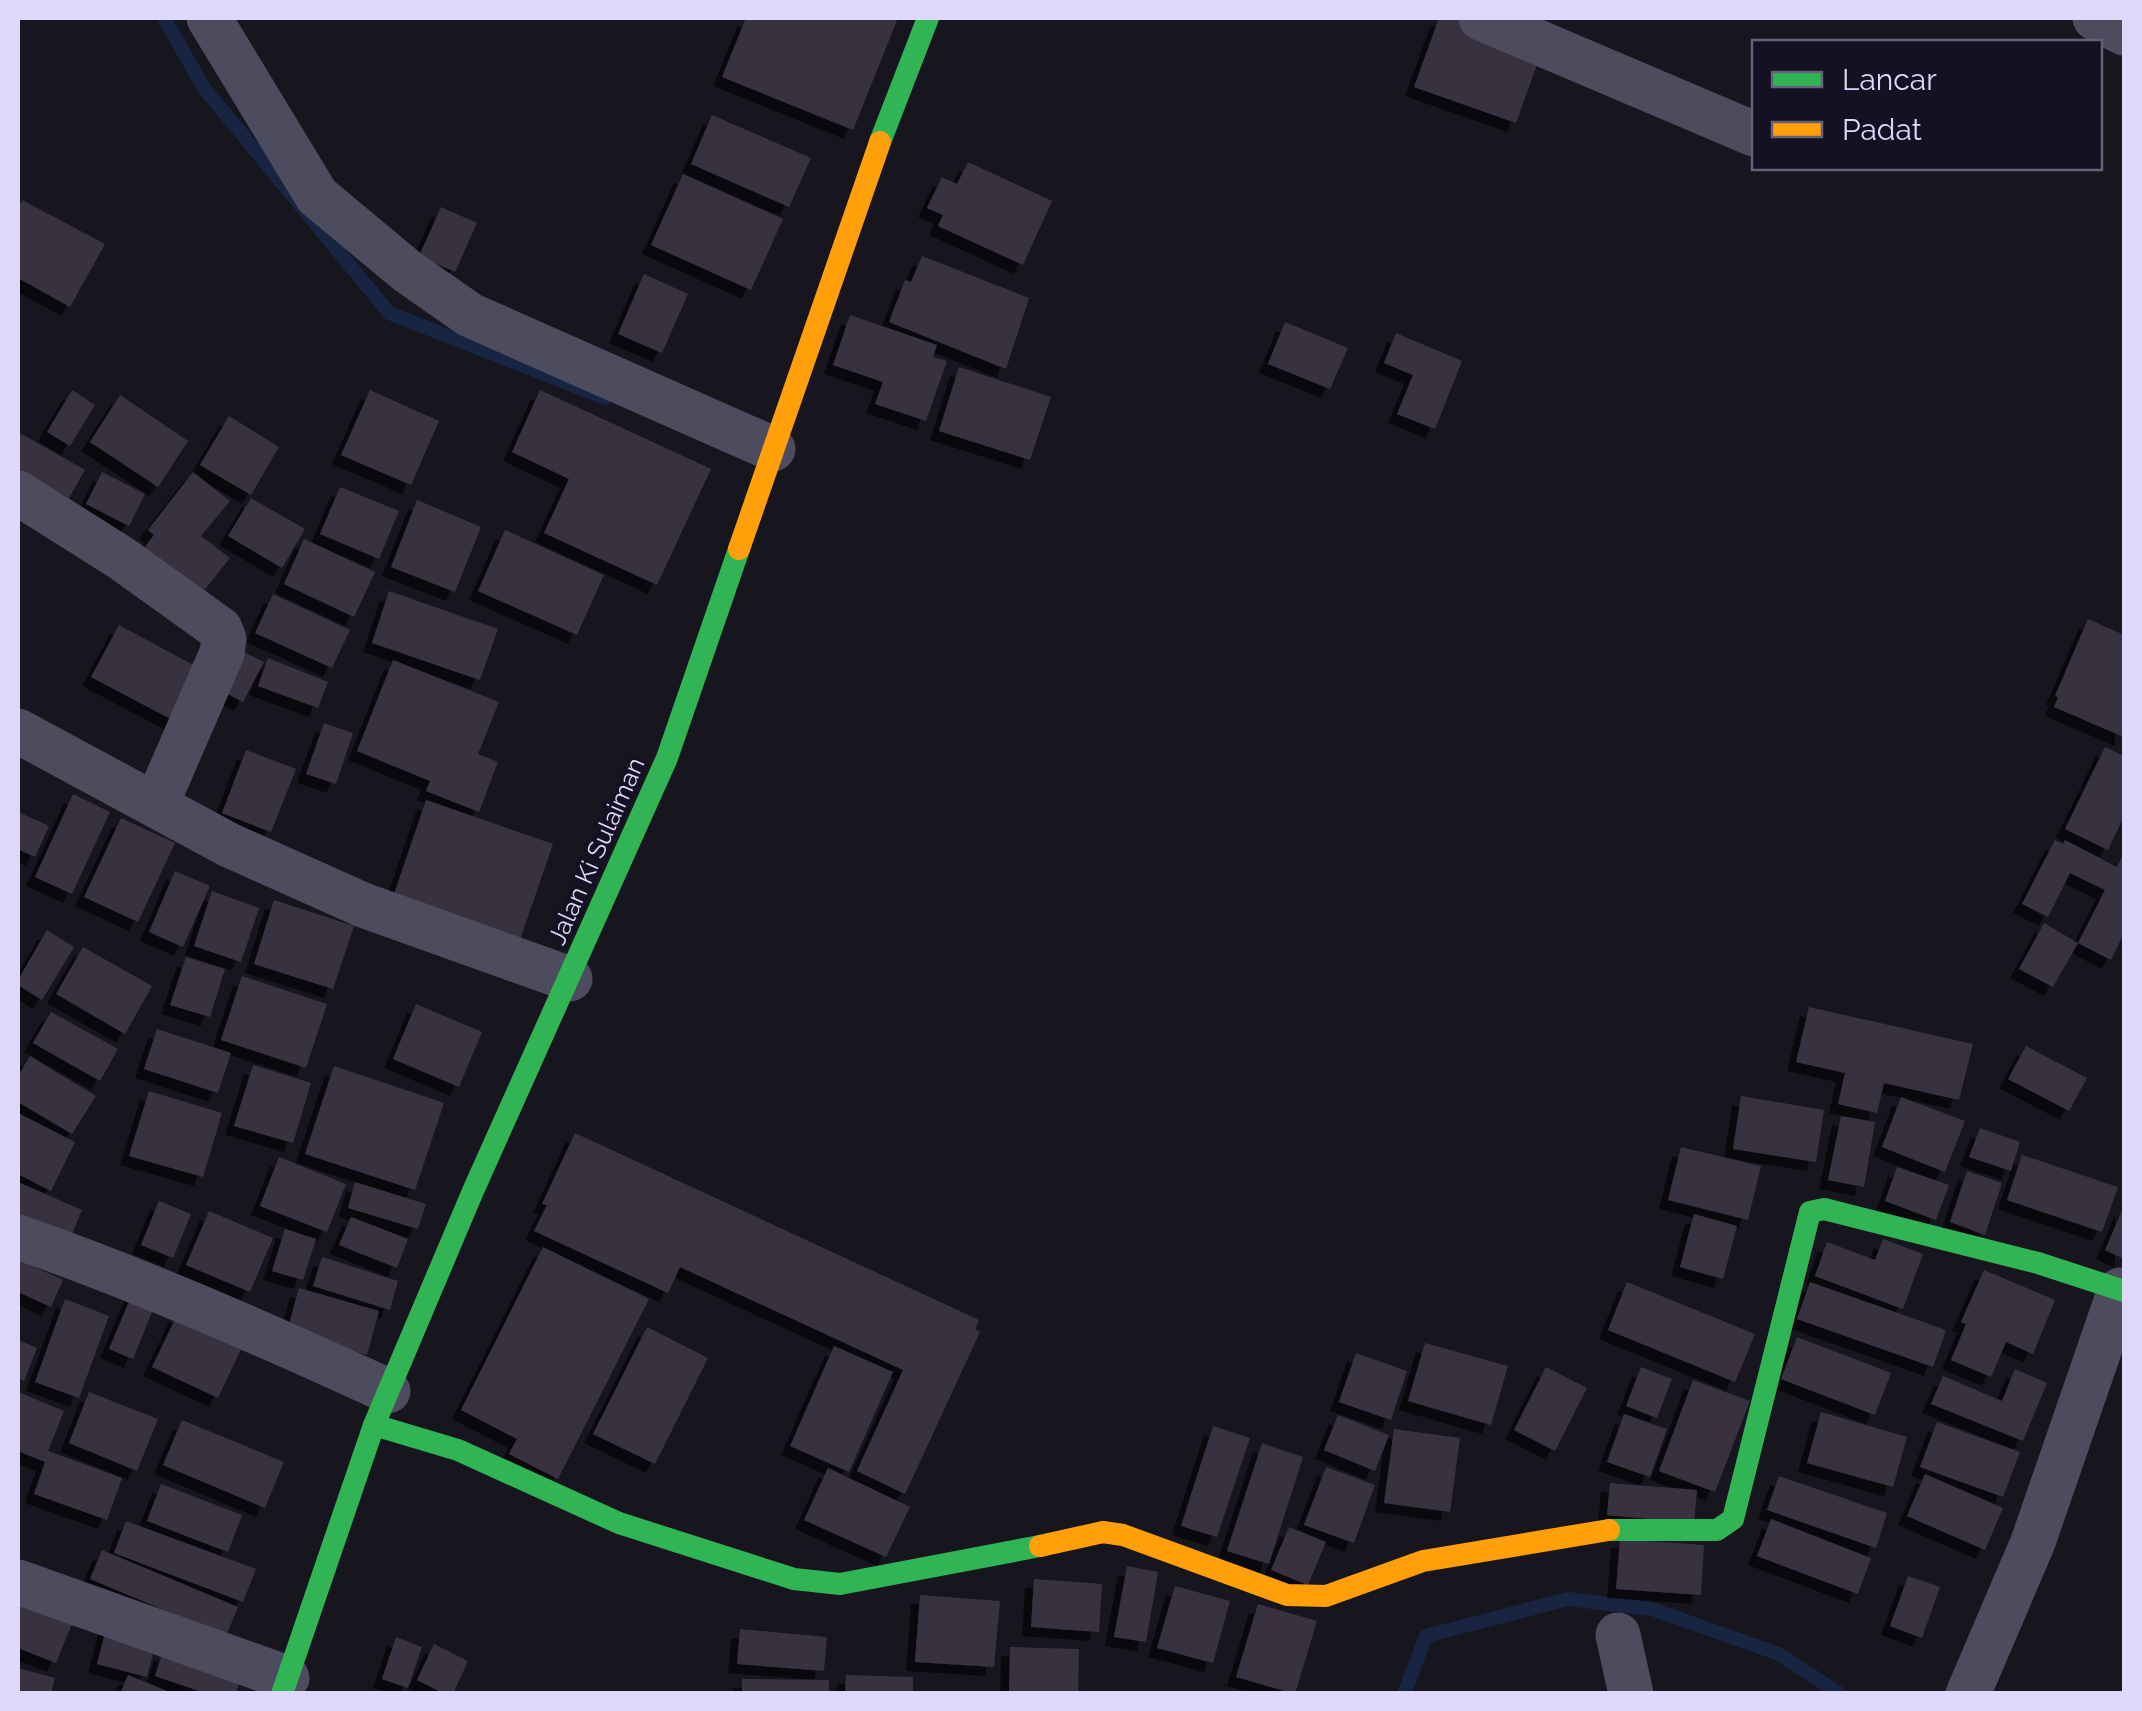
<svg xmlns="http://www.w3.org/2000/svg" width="2142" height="1711" font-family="Raleway,sans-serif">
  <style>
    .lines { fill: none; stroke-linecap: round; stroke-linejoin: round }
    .stream { stroke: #172543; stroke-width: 14 }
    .building { fill: #373340; filter: url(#shadow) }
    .street { stroke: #4d4b5e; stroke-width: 45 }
    .fast { stroke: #30b455; stroke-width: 22 }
    .slow { stroke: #ff9f0a; stroke-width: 22 }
    .labels { text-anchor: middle; stroke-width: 8; stroke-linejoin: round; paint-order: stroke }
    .street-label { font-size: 25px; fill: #ded8fa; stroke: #151122 }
  </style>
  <defs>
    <filter id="shadow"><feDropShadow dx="-9" dy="9" stdDeviation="0" flood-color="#0009"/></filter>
  </defs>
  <rect width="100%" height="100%" fill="#17151e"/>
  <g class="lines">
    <path class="stream" d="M164 18 204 88 389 313 605 398
      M1404 1694 1426 1636 1568 1599 1652 1609 1779 1654 1840 1694"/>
  </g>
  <path class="building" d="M746 18H898L853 130 722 77Z
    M1439 18H1459L1543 48 1516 123 1414 87Z
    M712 115 811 158 789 207 691 164Z
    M968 162 1052 201 1023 265 938 226 943 215 927 208 942 177 957 184Z
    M683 174 783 219 751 290 651 245Z
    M22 200 105 244 70 307 18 278V209Z
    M441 207 477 223 455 272 419 256Z
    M922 256 1029 298 1006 369 889 322 905 280 911 282Z
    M644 274 688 294 662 353 618 334Z
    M850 315 937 345 933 357 947 361 926 421 875 404 883 382 833 365Z
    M1285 322 1348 348 1330 389 1268 364Z
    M1396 333 1462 361 1435 429 1397 414 1413 375 1384 363Z
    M959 367 1051 397 1030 460 939 431Z
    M72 390 95 405 70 446 47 432Z
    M370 390 439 421 411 485 341 455Z
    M540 390 711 469 657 585 544 533 569 479 512 452Z
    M120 395 188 441 158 487 90 442Z
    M229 416 279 447 251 495 200 465Z
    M18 432 85 470 69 498 18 469Z
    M102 472 145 494 129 526 86 504Z
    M193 472 230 501 201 536 230 558 195 602 137 557 154 535 148 530Z
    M340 487 399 511 379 559 320 534Z
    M251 498 305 529 282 568 228 536Z
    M417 500 481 527 455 592 391 567Z
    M505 530 604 575 577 635 478 591Z
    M304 539 375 572 354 617 284 584Z
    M389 591 498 629 480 680 372 643Z
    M273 594 350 630 332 668 255 633Z
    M2088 619 2124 635V737L2054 707 2058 697 2055 696Z
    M119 625 208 673 180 724 91 677Z
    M240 650 264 662 243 702 219 689Z
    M268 658 328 682 318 708 258 686Z
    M393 660 499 702 478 754 498 762 479 812 426 791 430 781 357 751Z
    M324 723 353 733 336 784 306 774Z
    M2105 747 2124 756V816L2108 850 2065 829Z
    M246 750 296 769 271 832 222 813Z
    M73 794 110 812 72 894 35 877Z
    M426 800 553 844 520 940 393 897Z
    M18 812 49 826 35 857 18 849Z
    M121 818 175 843 138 922 84 897Z
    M2055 840 2063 844 2065 840 2117 867 2124 852V933L2111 960 2078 943 2105 890 2070 873 2048 917 2022 904Z
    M175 871 210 886 183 947 149 932Z
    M212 891 259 908 241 962 194 946Z
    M274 900 354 926 333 989 254 964Z
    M2044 923 2078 943 2053 987 2019 969Z
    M47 930 74 947 42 1000 18 985V980Z
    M83 947 152 986 125 1034 56 994Z
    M186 957 225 969 210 1017 170 1005Z
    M242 976 327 1004 306 1068 221 1040Z
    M416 1004 482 1032 459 1087 393 1059Z
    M1809 1007 1973 1044 1959 1100 1884 1083 1877 1113 1838 1104 1845 1073 1796 1062Z
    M51 1012 118 1049 100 1081 33 1043Z
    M157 1029 231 1053 218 1093 144 1069Z
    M2026 1046 2087 1078 2069 1111 2008 1079Z
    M30 1056 96 1096 72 1134 18 1102V1076Z
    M253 1065 311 1083 293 1143 234 1126Z
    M334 1066 444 1103 415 1190 305 1154Z
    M149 1091 222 1113 203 1177 129 1156Z
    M1741 1096 1824 1110 1816 1162 1733 1149Z
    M1901 1097 1965 1121 1945 1172 1882 1147Z
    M18 1113 75 1142 51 1191 18 1174Z
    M1841 1116 1875 1122 1864 1187 1828 1180Z
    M1980 1128 2020 1142 2011 1171 1969 1157Z
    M575 1133 979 1320 975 1329 980 1332 905 1494 857 1471 903 1370 680 1267 668 1293 534 1231 547 1205 542 1204Z
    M1681 1147 1761 1166 1748 1220 1668 1200Z
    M2022 1155 2118 1187 2102 1232 2007 1200Z
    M279 1157 346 1184 327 1232 260 1206Z
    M1897 1167 1949 1185 1936 1220 1885 1201Z
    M1967 1171 2002 1183 1985 1235 1950 1222Z
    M18 1182 82 1210 67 1246 18 1225Z
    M355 1182 426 1204 418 1229 348 1208Z
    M159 1201 191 1214 173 1258 141 1245Z
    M2124 1206V1259L2105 1250Z
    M209 1211 273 1238 250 1292 186 1265Z
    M1694 1214 1737 1226 1723 1279 1680 1267Z
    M351 1217 408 1239 397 1268 339 1245Z
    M285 1229 316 1239 303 1280 272 1271Z
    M1883 1239 1923 1254 1903 1309 1815 1276 1827 1242 1875 1260Z
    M543 1247 649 1299 558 1479 509 1454 517 1439 461 1410Z
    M322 1257 398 1281 390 1310 313 1286Z
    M18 1259 63 1280 51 1307 18 1292Z
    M1984 1270 2055 1300 2033 1354 2006 1342 1991 1377 1951 1360 1966 1324 1961 1322Z
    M1627 1282 1755 1334 1735 1382 1608 1330Z
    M1810 1282 1946 1330 1933 1367 1797 1319Z
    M299 1288 379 1311 367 1355 287 1332Z
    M133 1292 156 1302 133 1359 109 1349Z
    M65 1299 109 1316 79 1398 35 1382Z
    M178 1313 243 1345 218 1398 152 1367Z
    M647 1327 708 1358 655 1464 593 1434Z
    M1797 1337 1891 1373 1875 1415 1781 1379Z
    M18 1340 37 1348 24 1381 18 1378Z
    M1425 1343 1508 1366 1491 1425 1408 1401Z
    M834 1346 893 1372 849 1472 790 1446Z
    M1356 1353 1407 1371 1391 1420 1339 1402Z
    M1546 1367 1587 1388 1555 1451 1514 1430Z
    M1641 1367 1672 1379 1657 1418 1626 1406Z
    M2015 1369 2047 1383 2023 1441 1931 1404 1943 1376 2002 1401Z
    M1693 1380 1750 1401 1715 1492 1659 1471Z
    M18 1392 64 1411 48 1451 122 1478 107 1520 34 1494 45 1462 18 1451Z
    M89 1392 158 1419 137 1471 69 1443Z
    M1821 1412 1907 1437 1893 1487 1807 1463Z
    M1624 1414 1667 1429 1650 1477 1607 1462Z
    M1338 1415 1389 1435 1375 1471 1324 1450Z
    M182 1420 284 1462 265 1508 163 1465Z
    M1937 1422 2020 1452 2003 1497 1920 1467Z
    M1213 1426 1250 1438 1217 1537 1181 1526Z
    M1394 1429 1460 1438 1450 1512 1384 1503Z
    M1262 1443 1303 1457 1269 1564 1227 1551Z
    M1326 1467 1375 1485 1354 1543 1304 1525Z
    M828 1468 910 1507 886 1557 804 1520Z
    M1925 1474 2003 1508 1985 1550 1907 1516Z
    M1779 1476 1887 1513 1876 1548 1767 1510Z
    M1610 1483 1697 1490 1694 1523 1607 1515Z
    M161 1484 242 1515 228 1552 147 1521Z
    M1771 1519 1871 1558 1858 1594 1757 1556Z
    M126 1521 256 1569 243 1602 114 1553Z
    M1289 1527 1326 1542 1308 1585 1271 1570Z
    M1620 1539 1704 1545 1701 1595 1616 1589Z
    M102 1550 238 1607 226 1636 90 1579Z
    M1127 1566 1158 1572 1146 1642 1114 1637Z
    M1908 1576 1940 1587 1922 1638 1890 1626Z
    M1034 1579 1102 1584 1099 1632 1031 1627Z
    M1175 1586 1230 1601 1213 1663 1157 1648Z
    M920 1595 1000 1601 994 1667 915 1662Z
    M18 1597 74 1619 56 1663 18 1648Z
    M1258 1604 1317 1621 1295 1694 1236 1677Z
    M107 1625 157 1638 147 1677 97 1664Z
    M740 1629 827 1637 824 1671 737 1664Z
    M396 1637 422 1647 408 1688 382 1679Z
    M434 1644 468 1661 453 1694H445L417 1680Z
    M1010 1647 1079 1649 1078 1694H1009Z
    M163 1651 241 1677 236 1694H208L155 1676Z
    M18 1668 55 1678 51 1694H18Z
    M128 1675 172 1693V1694H120Z
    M846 1675 913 1677V1694H845Z
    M742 1679 829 1680V1694H742Z"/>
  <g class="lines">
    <path class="street" d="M209 18 317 196 407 271 470 315 773 449
      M1481 18 1754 134
      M2095 18 2124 33
      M18 493 121 558 220 629 224 639 222 653 156 805
      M18 731 229 845 363 905 570 979
      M18 1237C144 1281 266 1335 388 1391
      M18 1582 287 1678
      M1618 1635 1631 1694
      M1968 1694 2033 1542 2120 1290"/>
    <path class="fast" d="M880 142 928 18
      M374 1425 458 1450 619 1523 794 1579 840 1584 1040 1546
      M1609 1530H1717L1733 1519 1810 1212 1824 1209 2038 1263 2124 1291
      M282 1694 374 1425 473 1191 667 758 739 549"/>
    <path class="slow" d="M739 549 880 142
      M1040 1546 1103 1532 1123 1535 1287 1595 1326 1596 1423 1561 1609 1530"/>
  </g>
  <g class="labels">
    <g class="street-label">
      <text transform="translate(596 851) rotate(-66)" y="9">Jalan Ki Sulaiman</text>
    </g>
  </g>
  <rect width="2142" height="1711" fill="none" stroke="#ded8fa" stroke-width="40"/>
  <rect x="1752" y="40" width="350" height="130" fill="#151122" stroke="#656178" stroke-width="2.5"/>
  <rect x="1772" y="72" width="50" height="15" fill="#30b455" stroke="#656178" stroke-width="2.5"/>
  <text x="1842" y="90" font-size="30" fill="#ded8fa">Lancar</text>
  <rect x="1772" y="122" width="50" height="15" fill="#ff9f0a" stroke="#656178" stroke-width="2.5"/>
  <text x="1842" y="140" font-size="30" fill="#ded8fa">Padat</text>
</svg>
